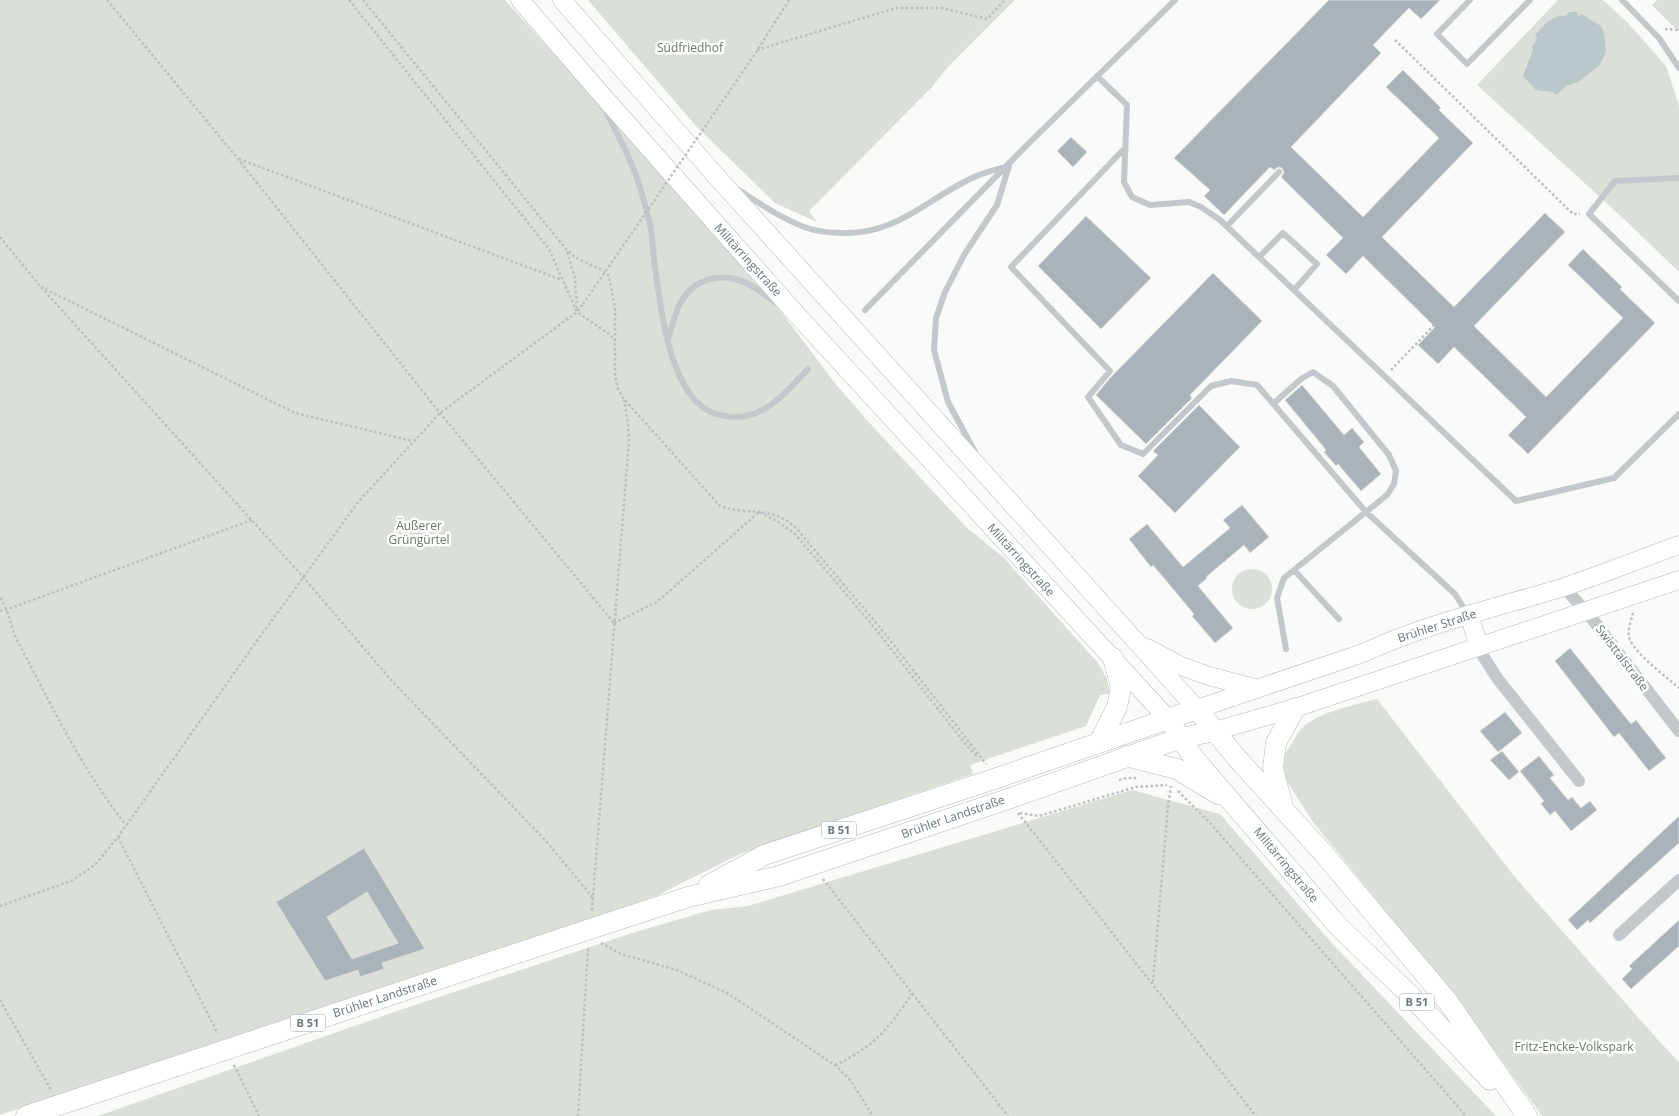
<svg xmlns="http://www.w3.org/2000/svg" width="1679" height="1116" font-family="'Open Sans',sans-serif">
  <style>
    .green { fill: #dadfd7 }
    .water { fill: #bbc7cb }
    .building { fill: #aab3b9; stroke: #dcdcda; fill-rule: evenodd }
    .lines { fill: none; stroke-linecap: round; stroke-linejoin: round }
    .secondary-casing { stroke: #b3babf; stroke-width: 19 }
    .primary-casing { stroke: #b5babe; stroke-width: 21 }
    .path { stroke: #bbbfc2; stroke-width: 2.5; stroke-dasharray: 2.5 2.5; stroke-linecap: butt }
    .service { stroke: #c3c8cc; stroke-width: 6 }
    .minor { stroke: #c3c8cc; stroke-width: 12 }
    .secondary { stroke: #fff; stroke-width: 18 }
    .primary { stroke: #fff; stroke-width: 20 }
    .path-bridge { stroke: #bbbfc2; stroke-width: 2.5; stroke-dasharray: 2.5 2.5; stroke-linecap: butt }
    .labels { text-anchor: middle; stroke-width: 5; stroke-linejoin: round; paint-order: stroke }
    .shield { fill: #fff; stroke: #939fa8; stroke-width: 1 }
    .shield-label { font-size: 11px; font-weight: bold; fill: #657683 }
    .park-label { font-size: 12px; fill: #687a64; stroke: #fff }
    .street-label { font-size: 12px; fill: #657683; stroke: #fff }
  </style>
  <rect width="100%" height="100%" fill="#fafaf8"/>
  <path class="green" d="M0 0H505L761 285 834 382 864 417 966 527 1004 558 1098 663 1107 679 1110 694 1100 695 1086 726 970 765 973 774 834 821 740 854 656 896 338 1003 0 1115Z
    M588 0H1015L947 68 932 87 809 211 817 222 775 203 696 126Z
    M1558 0H1603L1626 21 1666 66 1679 106V272L1624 219 1477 85Z
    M1657 0H1679V32L1652 5Z
    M1232 589a20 20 0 1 1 40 0a20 20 0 1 1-40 0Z
    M1377 699 1514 876 1657 1039 1679 1062V1116H1542L1461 1004 1313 822 1281 772 1279 753H1286C1291 745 1295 736 1301 729 1317 712 1355 705 1377 699Z
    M1132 790 1220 814 1329 940 1496 1116H98L400 1010 632 933 711 910 748 906Z"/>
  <path class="water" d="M1570 12H1577L1578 17 1581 14 1601 26 1604 33 1606 52 1600 65 1578 82 1566 86 1557 95 1552 92 1536 90 1523 76 1533 50 1532 47 1537 38 1535 35C1543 26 1553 14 1565 16Z"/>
  <path class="building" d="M1329 0H1440L1421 19 1409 8 1373 45 1381 53 1291 147 1363 217 1439 138 1386 87 1403 70 1441 108 1439 110 1473 143 1382 237 1454 307 1545 213 1565 232 1474 326 1546 397 1623 318 1568 265 1583 249 1622 287 1620 289 1655 323 1528 454 1508 435 1526 417 1454 347 1438 364 1418 345 1435 327 1363 256 1346 274 1326 255 1343 238 1281 177 1284 173 1282 168 1278 167 1274 170 1270 167 1224 215 1204 196 1210 190 1174 158Z
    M1071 137 1087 152 1073 167 1057 151Z
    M1086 216 1151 278 1101 329 1038 266Z
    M1213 273 1262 321 1190 395 1192 398 1146 444 1096 395 1110 378Z
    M1302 385 1344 435 1352 428 1364 442 1359 447 1381 474 1361 491 1338 464 1336 466 1324 452 1326 450 1285 400Z
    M1199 405 1240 447 1175 513 1138 476 1158 455 1153 451Z
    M1242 505 1269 537 1250 553 1244 545 1206 577 1207 578 1198 586 1233 628 1215 643 1192 616 1194 614 1153 565 1151 567 1129 539 1147 524 1183 567 1230 528 1223 520Z
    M1570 648 1626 718 1631 724 1636 720 1666 758 1649 771 1619 733 1614 737 1555 661Z
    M1505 712 1522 733 1498 752 1480 731Z
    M1502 751 1519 772 1509 780 1490 760Z
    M1539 756 1554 775 1550 778 1568 800 1572 797 1581 808 1590 801 1597 810 1571 831 1555 811 1550 815 1541 804 1544 801 1520 771Z
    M1679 816V843L1590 923 1588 920 1577 930 1568 920Z
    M364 848 425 949 382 963 384 969 360 977 358 970 325 981 276 902ZM367 892 398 943 352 959 327 917Z
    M1679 920V946L1631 989 1622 979 1632 969 1629 966Z"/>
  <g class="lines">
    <defs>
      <path id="secondary" d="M520 0 594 86 798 316 1169 720
        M562 0 716 176 1197 709 1363 653C1426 624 1495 608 1561 588 1601 575 1640 559 1679 545
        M1469 615 1479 646
        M1147 648 1181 666 1209 676 1258 689
        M1215 731 1295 708 1679 580"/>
      <path id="primary" d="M1174 728 1193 757 1339 927 1412 997 1490 1080
        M1100 741 1117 707 1121 687 1113 658
        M1126 756 1177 769 1218 794
        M1283 808 1273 768 1276 743 1295 708
        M709 885 764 855 997 778 1197 709 1235 756 1324 854 1449 1003 1527 1116
        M26 1116 590 929 688 897 779 876 1008 799 1181 738 1215 731"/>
    </defs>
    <use href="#secondary" class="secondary-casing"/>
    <use href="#primary" class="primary-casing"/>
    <path class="path" d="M107 0 238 159 440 413 614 623
      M349 0 549 249 577 312 609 334 615 341
      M363 0 566 249 576 258 600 269 609 276 615 309V377L618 389 623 398 720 506C748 516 773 505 797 529L886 635 986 764
      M1665 29 1679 30
      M1395 40 1573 214H1580
      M757 50 896 8H942L987 19 1005 0
      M753 57 789 0
      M239 159 562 280
      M0 237 40 286 304 578 391 680 546 841 594 899
      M567 252 575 278 577 310
      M41 287 295 413 413 441
      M1391 370 1437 322
      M0 598C11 614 10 628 19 644 52 706 82 770 126 825
      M0 611 8 609 252 520
      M1633 613C1631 621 1626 633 1630 640 1638 656 1665 676 1679 688
      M614 623 657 602 759 512 780 523 795 534 874 627 966 745 978 757
      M1119 780 1126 778H1138
      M1178 791 1210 823 1466 1116
      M1018 813 1256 1116
      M1020 813 1039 816 1136 787 1167 785
      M118 837 218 1034
      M823 879 1008 1116
      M0 906 71 881 95 865 118 837 254 645 359 501 440 413 577 312 583 304
      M592 910 629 440 628 425 624 400
      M601 943 621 954 677 970 727 993 835 1065 851 1081 873 1116
      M1153 982 1168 806 1171 786
      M0 1000 51 1090
      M234 1065 259 1116
      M835 1065C873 1048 889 1028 912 994
      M578 1116 588 948"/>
    <path class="service" d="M1470 0 1437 34 1467 64 1530 0
      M1622 0 1659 38 1679 68
      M1097 76 1127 105 1124 182 1132 197 1150 205 1189 202 1201 207 1220 220 1516 501 1614 478 1679 414
      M604 107C614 129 627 150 635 173 641 189 646 207 650 224 653 240 653 257 656 273 661 313 671 400 716 414 759 427 782 396 808 369
      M1125 148 1011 267 1110 371 1088 397 1121 445 1143 454 1211 386 1231 381 1257 385 1366 512 1455 594 1467 613
      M1679 178 1615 181 1589 214 1679 301
      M737 189C759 203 782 219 807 228 819 232 832 233 844 233 896 234 925 201 968 180 980 173 995 170 1008 166
      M1227 226 1279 172
      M1259 257 1283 233 1317 264 1294 290
      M865 310 1026 146 1175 0
      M668 339C672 327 675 313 681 302 694 279 720 272 744 282 756 287 768 298 780 305
      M1273 404 1301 379 1313 372 1333 386 1389 455 1396 471 1394 484 1387 495 1284 578 1277 598 1286 649
      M975 452 948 402 934 350 936 318 945 292 964 255 997 205 1009 166
      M1294 570 1339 619"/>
    <path class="minor" d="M1564 587 1593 620 1679 731
      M1479 646 1483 656 1497 678 1579 781
      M1619 935 1679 880"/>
    <use href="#secondary" class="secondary"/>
    <use href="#primary" class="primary"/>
    <path class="path-bridge" d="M583 304 753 57"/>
  </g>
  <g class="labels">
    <g class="shield">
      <rect x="821.5" y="821.5" width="35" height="17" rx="4"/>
      <rect x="1399.5" y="993.5" width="35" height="17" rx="4"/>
      <rect x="290.5" y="1014.5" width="35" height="17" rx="4"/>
    </g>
    <g class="shield-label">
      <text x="839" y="834">B 51</text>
      <text x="1417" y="1006">B 51</text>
      <text x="308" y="1027">B 51</text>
    </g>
    <g class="park-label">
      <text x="690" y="52">Südfriedhof</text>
      <text x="419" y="530">Äußerer<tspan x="419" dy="14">Grüngürtel</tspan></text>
      <text x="1574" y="1051">Fritz-Encke-Volkspark</text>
    </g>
    <g class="street-label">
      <text transform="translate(748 260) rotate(48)" y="4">Militärringstraße</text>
      <text transform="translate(1021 560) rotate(48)" y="4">Militärringstraße</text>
      <text transform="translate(1437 626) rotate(-18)" y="4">Brühler Straße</text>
      <text transform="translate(1622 658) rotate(53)" y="4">Swisttalstraße</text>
      <text transform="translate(953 817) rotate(-19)" y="4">Brühler Landstraße</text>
      <text transform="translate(1286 865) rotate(50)" y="4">Militärringstraße</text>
      <text transform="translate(385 997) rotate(-18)" y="4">Brühler Landstraße</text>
    </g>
  </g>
</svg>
